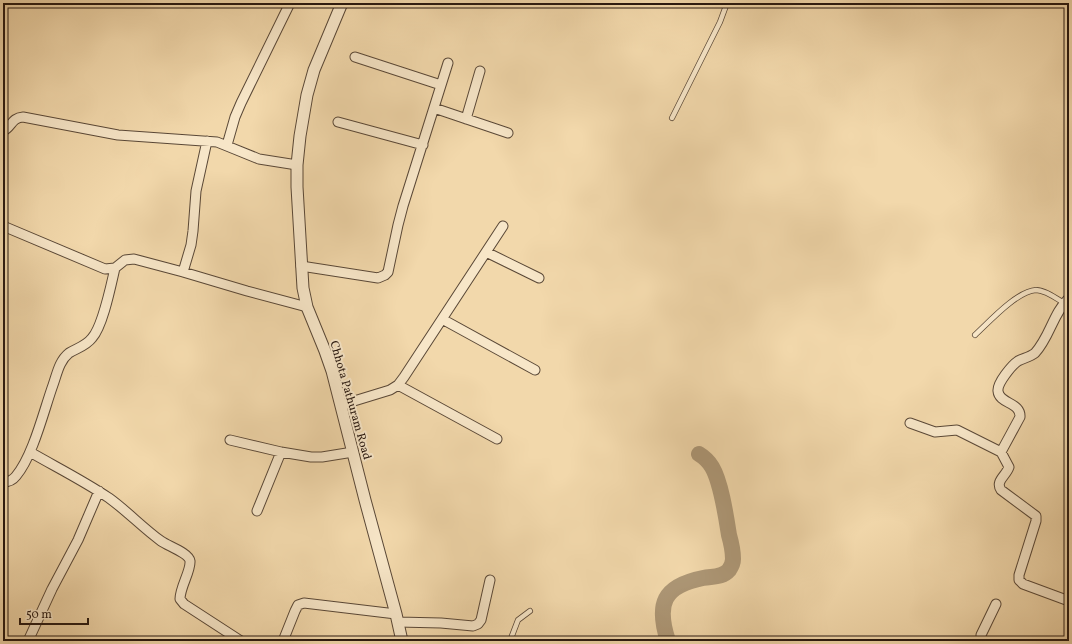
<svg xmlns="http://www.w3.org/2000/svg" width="1072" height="644" font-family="Vollkorn,serif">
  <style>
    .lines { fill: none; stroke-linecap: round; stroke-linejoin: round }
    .river { stroke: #ad9776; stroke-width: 16 }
    .service-casing { stroke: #5a4837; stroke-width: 6 }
    .minor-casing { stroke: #5a4837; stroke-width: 11 }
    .tertiary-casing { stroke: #5a4837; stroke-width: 13 }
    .service { stroke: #f7e6c8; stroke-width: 4.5 }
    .minor { stroke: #f7e6c8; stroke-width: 9 }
    .tertiary { stroke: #f7e6c8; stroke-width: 11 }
    .labels { text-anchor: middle; stroke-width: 4; stroke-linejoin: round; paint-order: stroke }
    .street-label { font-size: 12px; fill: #281810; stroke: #f7e6c8 }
  </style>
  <rect width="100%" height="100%" fill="#f2d8ab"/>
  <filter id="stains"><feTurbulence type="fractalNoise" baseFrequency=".005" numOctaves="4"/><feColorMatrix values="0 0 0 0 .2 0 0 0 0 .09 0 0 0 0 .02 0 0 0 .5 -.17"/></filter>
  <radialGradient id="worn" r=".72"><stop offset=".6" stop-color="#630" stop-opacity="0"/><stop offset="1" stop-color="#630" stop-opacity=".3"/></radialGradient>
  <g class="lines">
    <path class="river" d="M668 641C656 604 663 586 703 578 712 576 722 578 729 570 731 567 733 563 733 559 733 551 731 542 729 535 726 516 721 482 712 467 709 462 704 457 699 454"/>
    <defs>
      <path id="service" d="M672 118 720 22 727 3
        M975 335C989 322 1017 291 1036 290 1045 290 1056 298 1064 303
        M510 641 518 620 530 611"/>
      <path id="minor" d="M355 57 441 85
        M434 108 508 133
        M466 119 480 71
        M338 122 423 145
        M3 131C12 127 11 118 23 117L118 135 217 142 259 159 297 165
        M227 145 235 117 241 103 290 3
        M3 226 105 269 115 268 125 260 134 259 183 272 247 291 307 307
        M486 252 539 278
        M301 266 378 278 385 275 388 272 398 225 403 206 448 63
        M183 272 191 245 193 231 196 191 207 141
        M1069 298C1053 313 1050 337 1035 353 1030 357 1024 358 1018 361 1012 365 997 383 998 391 999 404 1021 402 1020 417L1001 452 1009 467C1006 476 995 481 1001 490L1036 516V521L1019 575V580L1023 584 1069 601
        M442 319 535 370
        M398 385 497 439
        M341 405 390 390 398 385 404 377 503 226
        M910 423 935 432 957 430 1001 452
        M230 440 281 452 311 457H322L353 452
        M30 452C56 467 84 481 109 498 127 511 143 528 161 541 168 546 189 553 190 561 191 571 180 587 180 599L184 604 241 641
        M3 482C8 482 13 480 16 476 33 456 44 410 53 385 57 374 59 361 69 353 77 348 86 346 92 338 103 326 111 285 115 268
        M257 511 281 452
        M398 622 441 623 473 626 478 624 481 620 490 580
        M28 641 52 589 78 540 99 491
        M283 641 295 611 298 605 304 603 396 614
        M981 641V635L996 604"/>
      <path id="tertiary" d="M342 3 314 70 307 95 300 136 297 165V187L303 288 307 307 325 351 332 371 365 500 396 614 402 641"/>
    </defs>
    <use href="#service" class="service-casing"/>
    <use href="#minor" class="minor-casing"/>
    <use href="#tertiary" class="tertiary-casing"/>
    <use href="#service" class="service"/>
    <use href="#minor" class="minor"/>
    <use href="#tertiary" class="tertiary"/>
  </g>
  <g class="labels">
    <g class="street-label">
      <text transform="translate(351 400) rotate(74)" y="4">Chhota Pathuram Road</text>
    </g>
  </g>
  <rect width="1072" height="644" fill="none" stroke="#f2d8ab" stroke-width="16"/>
  <rect x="4" y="4" width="1064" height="636" fill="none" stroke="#281810" stroke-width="2"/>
  <rect x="8" y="8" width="1056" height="628" fill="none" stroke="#281810"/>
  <path d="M20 618v6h68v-6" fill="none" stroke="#281810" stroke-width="2"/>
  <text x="26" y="618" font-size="12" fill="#281810" stroke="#f7e6c8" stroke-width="3" paint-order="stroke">50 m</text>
  <rect width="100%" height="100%" filter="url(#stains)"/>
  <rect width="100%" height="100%" fill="url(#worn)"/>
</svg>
